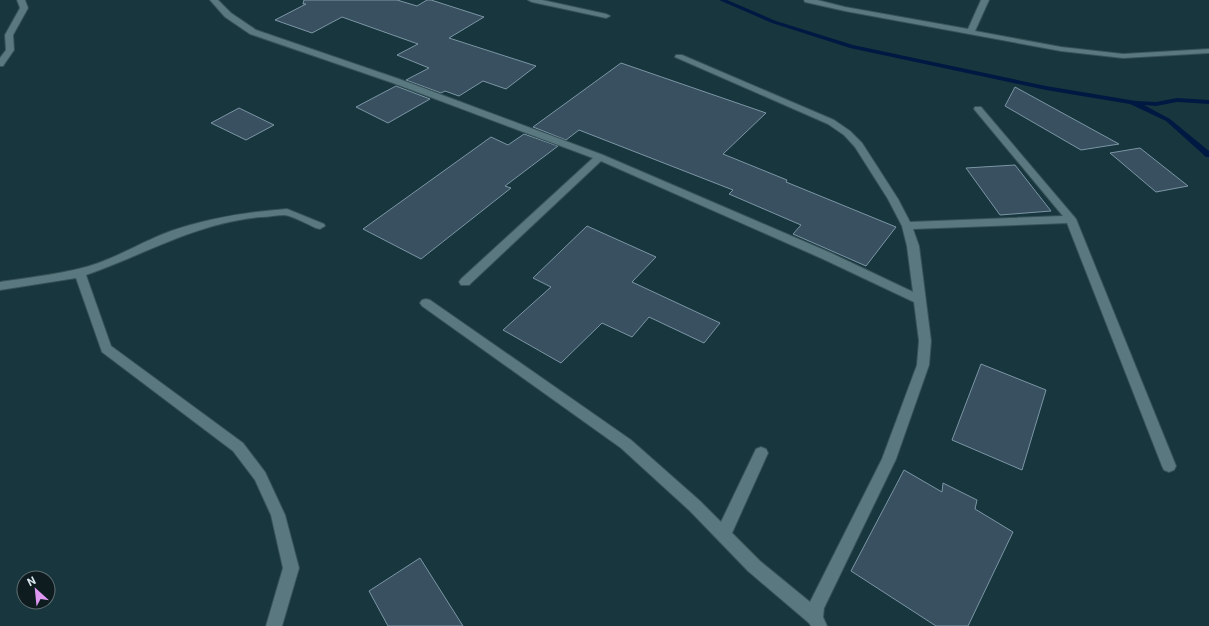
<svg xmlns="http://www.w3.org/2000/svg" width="1209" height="626" font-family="Roboto,sans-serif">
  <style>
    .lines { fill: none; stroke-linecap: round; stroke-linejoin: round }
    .stream { fill: #001943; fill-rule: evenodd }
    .building { fill: #38505f; stroke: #7c96a6 }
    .minor-casing { stroke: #385258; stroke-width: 2 }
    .minor { fill: #597880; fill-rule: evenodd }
  </style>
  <rect width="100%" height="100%" fill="#18363d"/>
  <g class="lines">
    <path class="stream" d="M719 0H727L776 21 853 45 1046 86 1136 101 1156 102 1177 98 1209 100V104L1177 102 1156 106 1144 105 1170 119 1209 151V157H1206L1166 121 1130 104 1046 90 850 48 772 23Z"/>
  </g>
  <path class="building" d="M304 0H397L417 6 427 0H431L484 17 449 38 536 66 506 89 483 81 459 96 445 91 441 93 406 80 429 68 397 55 418 44 342 17 312 33 275 20 306 4H303Z
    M621 63 766 113 723 154 787 180 786 182 896 227 866 266 793 234 801 225 729 194 733 190 579 130 566 140 533 127Z
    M396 86 430 99 388 123 356 107Z
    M1015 87 1119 144 1081 150 1005 106Z
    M239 108 274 125 246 140 211 123Z
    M524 134 558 146 505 186 511 188 421 259 363 229 491 137 508 145Z
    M1140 148 1188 186 1156 192 1110 153Z
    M1015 165 1051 211 1000 215 966 168Z
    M587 226 656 257 632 282 720 323 704 343 649 317 632 337 602 323 561 363 503 330 551 287 533 278Z
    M981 364 1046 390 1022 470 952 440Z
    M904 470 942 492 943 483 977 500 975 509 1013 532 968 626H936L851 571Z
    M420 558 463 626H388L369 591Z"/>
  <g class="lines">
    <defs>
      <path id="minor" d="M17 0H25L28 8 13 35 14 50 3 66H0V58L6 50 5 35 20 8Z
        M210 0H218L231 13 256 30 399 79 603 155 831 253 913 292 907 246 902 226 888 199 855 147 844 135 828 124 675 57 676 55H682L834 120 850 131 862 143 898 199 910 222 1063 216 974 109 975 107H981L1076 219 1176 466 1174 470 1169 472 1164 470 1162 466 1067 223 913 229 919 246 931 341 929 365 896 459 824 608 823 617 827 626H811L809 623 748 571 690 511 621 448 422 306 420 303 422 300 426 299 430 300 631 440 700 501 721 522 756 449 761 447 766 449 768 453 732 533 760 561 810 602 882 459 917 365 919 341 914 302 823 259 601 161 469 285H461L459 282 461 279 593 158 393 83 250 34 225 17Z
        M528 0H542L606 14 610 16 606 18 532 2Z
        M804 0H817L845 7 968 29 981 0H989L975 31 1061 47 1123 54 1209 49V53L1123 58 1061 51 845 11 805 2Z
        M287 209 324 224 325 226 320 229 316 228C307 224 295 217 285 215 277 215 268 217 261 217 196 223 146 254 86 275L111 346 243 443 265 472 285 515 299 568 282 626H266L283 568 271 515 255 480 233 451 102 352 76 278 0 290V282C26 278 53 275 78 269 111 262 140 242 171 231 209 218 247 212 287 209Z"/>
    </defs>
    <use href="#minor" class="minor-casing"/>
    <use href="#minor" class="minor"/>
  </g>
  <g transform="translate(36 590) rotate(333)"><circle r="19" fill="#0e1b1f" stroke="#5f6d71"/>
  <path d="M0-3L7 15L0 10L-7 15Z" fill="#de98f2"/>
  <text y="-6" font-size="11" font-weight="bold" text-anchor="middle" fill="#d8e9ed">N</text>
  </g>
</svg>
